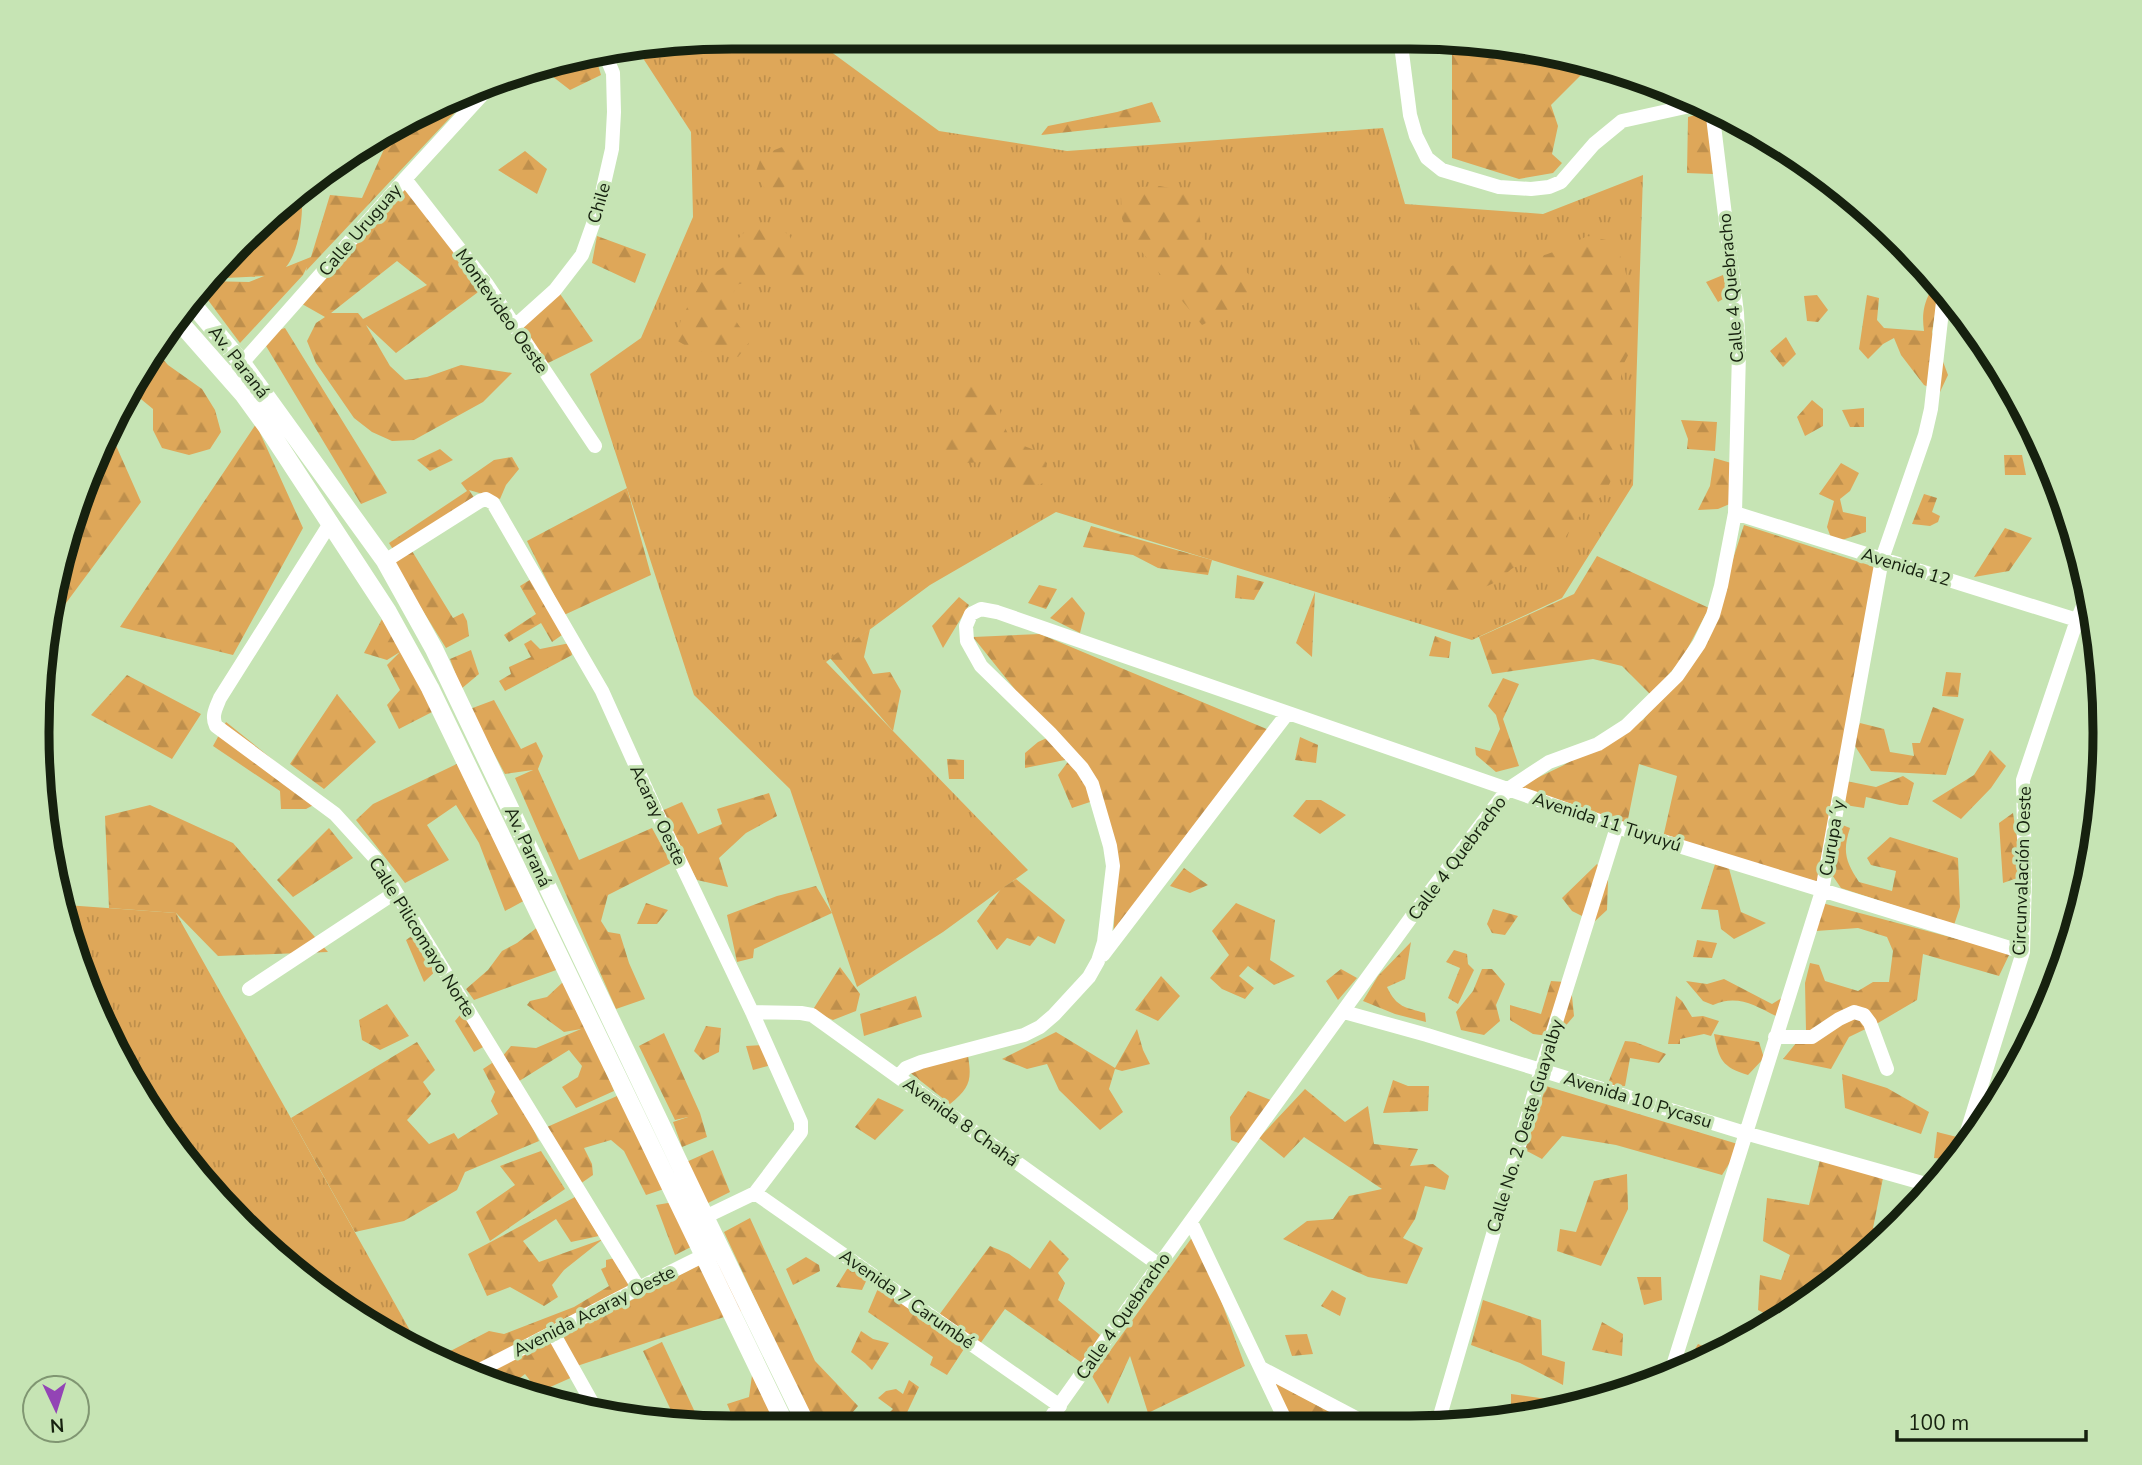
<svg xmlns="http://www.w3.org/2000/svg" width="2142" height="1465" font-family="'Nunito Sans',sans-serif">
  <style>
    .grass { fill: url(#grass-tufts) }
    .forest { fill: url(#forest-firs); fill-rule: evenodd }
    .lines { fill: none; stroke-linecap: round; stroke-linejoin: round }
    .minor { stroke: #fff; stroke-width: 14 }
    .tertiary { stroke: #fff; stroke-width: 18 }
    .labels { text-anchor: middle; stroke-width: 7; stroke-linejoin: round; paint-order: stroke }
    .street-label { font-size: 18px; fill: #16210f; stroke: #c6e4b4 }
    .rim { fill: none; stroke: #16210f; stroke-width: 9 }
  </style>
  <defs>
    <pattern id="grass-tufts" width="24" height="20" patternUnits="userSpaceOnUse" patternTransform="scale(1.75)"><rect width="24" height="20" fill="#dea759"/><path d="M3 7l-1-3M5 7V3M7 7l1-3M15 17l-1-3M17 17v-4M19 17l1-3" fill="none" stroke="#be8f4c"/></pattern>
    <pattern id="forest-firs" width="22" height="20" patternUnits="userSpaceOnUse" patternTransform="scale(1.75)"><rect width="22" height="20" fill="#dea759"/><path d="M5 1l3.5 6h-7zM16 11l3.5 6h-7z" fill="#be8f4c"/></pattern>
  </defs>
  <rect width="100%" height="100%" fill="#c6e4b4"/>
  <path class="grass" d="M732 37H816L819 43 939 131 1067 151 1383 128 1405 204 1543 214 1643 175 1633 485 1562 598 1472 640 1056 512 930 585 826 662 1028 870 943 932 857 987 790 789 694 695 590 374 641 338 693 217 691 132 637 49Z
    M60 897 66 905 176 913 422 1352 346 1311 240 1224 180 1156 109 1041Z"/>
  <path class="forest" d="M1452 41 1545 50 1588 62 1587 69 1551 105 1558 126 1552 154 1562 163 1553 173 1519 179 1452 158Z
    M595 55 601 75 570 90 539 66 552 61Z
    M477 89 306 271 307 267 303 275 240 343 205 296 202 284 204 281 249 282 264 276 226 278 207 276 209 274 302 193C303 215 300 250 286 267L311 257 330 195 362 198 394 127 425 108Z
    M1152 102 1161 122 1041 135 1048 126 1117 112Z
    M1707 112 1713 174 1687 173 1688 117Z
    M782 147 801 153 805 172 788 183 772 199 755 174 762 155Z
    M525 151 547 169 537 194 498 170Z
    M404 182 485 287 396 353 366 325 390 366 405 380 427 377 461 365 512 373 483 402 414 440 392 441 372 432 354 418 316 363 307 341 316 323 325 317 295 300ZM397 261 427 285 363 319 358 313H331Z
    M1160 186 1183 191 1198 208 1205 250 1223 263 1243 268 1258 285 1247 303 1202 325 1132 240 1122 219 1121 197 1140 187Z
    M772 223 789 235 799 255 816 268 797 280 757 279 736 285C727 312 733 320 751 340L738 357 695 351 676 340 681 319 701 282 734 260 738 239 752 224Z
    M597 236 646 254 635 283 592 263Z
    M1587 236 1611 241 1623 261 1633 304 1635 325 1632 348 1623 365 1619 388 1616 431 1617 453 1614 473 1606 492 1575 521 1554 557C1542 560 1525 562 1513 568 1507 572 1503 578 1497 581 1478 593 1456 594 1436 587 1416 579 1398 565 1392 544 1388 534 1384 513 1388 502 1395 483 1418 469 1415 446 1414 440 1408 433 1408 427 1408 411 1419 396 1420 381 1422 351 1406 301 1431 278 1459 254 1490 264 1522 260 1545 257 1567 247 1587 236Z
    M1723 275 1728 296 1718 302 1706 282Z
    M558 291 593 341 544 365 518 327Z
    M1939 291 1932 332 1948 375 1940 392 1924 385 1901 355 1894 338 1883 344 1868 359 1859 349 1867 295 1879 298 1877 320 1884 328 1924 331C1922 316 1923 306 1930 292Z
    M1817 295 1828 310 1818 322 1807 321 1804 296Z
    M285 328 387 493 361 504 260 336Z
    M1786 337 1796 354 1783 367 1770 351Z
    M155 350 168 365 202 389 215 410 221 432 210 449 189 455 162 448 153 430V409L136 395 127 390Z
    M973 369 988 384 998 403 1003 423 1011 441 1032 449 1047 463 1044 483 1024 489 1004 478 999 472 980 462 956 464 936 458 937 437 955 427 960 407 958 384Z
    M1812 400 1823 409V426L1805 436 1797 417Z
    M1864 408V427H1850L1842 410Z
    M1681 420 1717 422 1715 451 1687 449 1688 439Z
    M256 424 303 528 233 655 120 627Z
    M110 432 141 502 46 630 90 466Z
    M440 449 453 460 430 471 417 460Z
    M2004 455H2022L2026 475H2005Z
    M512 457 519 469 506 485 500 499 469 490 475 499 394 551 389 543 467 491 461 483 494 460Z
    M1714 458 1738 465 1732 503 1718 509 1698 510 1710 486Z
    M1841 463 1859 473 1850 491 1840 499 1843 512 1866 517V532L1833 543 1827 527 1834 501 1819 494Z
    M627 488 651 575 564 615 527 541Z
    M1924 494 1937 498 1932 512 1940 516 1938 522 1930 526 1912 524Z
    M1744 525 1878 568 1819 884 1662 842 1677 776 1639 764 1627 824 1518 787 1562 766 1643 720 1708 636Z
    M1091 526 1212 560 1208 575 1158 568 1133 555 1083 547Z
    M2005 528 2032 538 2009 571 1974 577Z
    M412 551 453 618 463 613 467 621 469 636 446 648 393 563Z
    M1597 556 1709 608 1682 659 1651 695 1622 666 1593 659 1492 674 1479 637 1574 594Z
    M1237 575 1264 582 1254 600 1235 598Z
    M533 578 562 635 552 642 541 623 509 642 504 635 536 614 520 586Z
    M1039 585 1057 589 1046 609 1028 603Z
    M1315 592 1312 657 1296 643Z
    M959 597 969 605 943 648 932 626Z
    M1072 597 1085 613 1080 633 1050 618Z
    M382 619 403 648 436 710 399 729 387 705 400 690 387 665 400 652 387 660 364 653Z
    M870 629 864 657 873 674 890 672 901 691 893 731 830 658Z
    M1040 634 1269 730 1113 940 1118 855 1096 800 1072 808 1058 775 1070 759 1025 768V753L1038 742 1049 737 1062 757H1069L973 637Z
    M1435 636 1451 642 1449 658 1429 656Z
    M531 640 540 649 570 643 572 655 505 691 499 681 511 674 509 667 531 657 524 644Z
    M471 650 479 674 461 689 450 659Z
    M1946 672 1961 673 1958 697 1942 696Z
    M127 675 201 714 172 759 91 715Z
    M1503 678 1519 684 1503 719 1519 766 1496 772 1476 755 1475 747 1490 751 1500 729 1496 715 1488 706Z
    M337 694 376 742 324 789 290 764Z
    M494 700 521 749 536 742 543 756 538 769 579 860 652 828 671 863 608 895 601 921 608 932 620 934 629 963 645 999 616 1009 515 778 533 770 505 774 470 709Z
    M1933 707 1964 719 1946 775 1871 771 1853 743 1860 723 1884 729 1890 752 1914 756 1912 743H1920Z
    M226 722 323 800 306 809H281L280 791 213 746Z
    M1300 737 1318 745 1316 763 1295 760Z
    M1990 750 2006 766 1991 788 1961 819 1932 801 1974 775Z
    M947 759 964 760V779H949Z
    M463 761 529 898 505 911 479 843 456 805 427 825 449 860 405 883 356 820 373 804Z
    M1903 776 1914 783 1908 805H1900L1866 797 1864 808 1845 805 1846 781 1876 787Z
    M769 793 777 816 746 833 719 858 728 887 697 880 659 812 682 802 698 834 722 824 717 809Z
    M1306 800H1321L1346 815 1320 834 1293 816Z
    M150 805 233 843 328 952 218 956 176 913 109 908 105 816Z
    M2013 813 2023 876 2003 883 1999 823Z
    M1840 824 1850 828C1842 852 1846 862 1859 882L1892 891 1896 871 1871 865 1867 858 1890 837 1958 858 1960 907 1954 925 1841 888 1826 866Z
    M329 828 353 858 293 897 277 880Z
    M1716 861 1728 865 1741 912 1766 923 1734 939 1721 929 1718 910 1701 909Z
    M1597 864 1608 881 1607 910 1594 922 1572 911 1562 898Z
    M1184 868 1208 885 1190 893 1170 886Z
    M1016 879 1065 920 1055 944 1038 936 1030 946 1007 938 997 950 977 921 1001 889Z
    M816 886 832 913 754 949 753 958 737 962 727 915 777 896Z
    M646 903 668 910 657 924H637Z
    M1236 903 1275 920 1270 960 1295 976 1274 985 1248 966 1239 976 1254 988 1245 999 1222 989 1210 978 1229 955 1212 931Z
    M1822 903 2010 953 1999 976 1923 954 1917 1000 1878 1023 1849 1037 1831 1069 1783 1059 1806 1031 1805 983 1810 963 1819 965 1825 981 1858 991 1873 982H1889L1893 951 1887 937 1858 928 1816 931Z
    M1493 909 1518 916 1505 935 1492 933 1487 924Z
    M539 926 559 969 474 1000 466 989 488 970 502 951 517 943Z
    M416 933 439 968 424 982 406 940Z
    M1697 940 1717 943 1712 958 1693 957Z
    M1411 942 1405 979 1387 987C1397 1008 1405 1007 1425 1013L1426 1022 1395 1014 1363 1001 1378 976Z
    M1454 950 1467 954 1468 964 1474 970 1458 1004 1448 998 1460 968 1446 962Z
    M840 967 860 994 856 1011 833 1020 812 1011Z
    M1341 969 1357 978 1338 1000 1326 981Z
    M1482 969H1492L1505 984 1496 1005 1500 1021 1484 1035 1461 1030 1456 1012 1473 991Z
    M1161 976 1180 996 1158 1021 1135 1010Z
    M1724 979 1772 1004 1785 996 1776 1016C1754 1005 1737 994 1713 1005L1703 1001 1686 981 1707 984Z
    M1551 981 1565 982 1572 996 1574 1016 1556 1037 1533 1034 1510 1020V1005L1541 1014Z
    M563 982 589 1025 614 1091 576 1108 562 1087 578 1077 582 1066 569 1050 516 1083 501 1058 511 1046 536 1048 581 1029 564 1032 527 1005 530 1001 547 997Z
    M916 996 922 1017 864 1036 860 1014Z
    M1676 996 1682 1001 1692 1017 1703 1016 1719 1021 1711 1036 1704 1034 1680 1039V1044H1668Z
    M387 1004 409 1036 380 1050 362 1040 359 1020Z
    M465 1009 522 1106 539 1141 465 1172 457 1190 404 1221 355 1232 291 1118 417 1042 435 1070 423 1082 431 1094 407 1120 429 1144 454 1133 458 1139 498 1114 491 1101 495 1092 483 1069 492 1063 485 1046 474 1052 455 1021Z
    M706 1026 721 1028 719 1052 703 1060 694 1051Z
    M1137 1029 1143 1050 1150 1064 1122 1071 1115 1069 1109 1089 1123 1112 1100 1130 1059 1090 1047 1064 1027 1069 1002 1059 1056 1032 1115 1068Z
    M664 1033 700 1113 707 1137 682 1147 673 1122 688 1117 675 1120 639 1046Z
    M1714 1034 1759 1042 1764 1058 1748 1075C1722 1067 1719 1060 1714 1034Z
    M1625 1041 1635 1042 1666 1054 1659 1063 1630 1058 1625 1086 1606 1088Z
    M763 1045 768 1066 753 1070 746 1046Z
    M968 1056C972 1080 970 1088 950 1104L908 1071Z
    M1842 1074 1887 1088 1929 1112 1921 1134 1845 1108Z
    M1393 1080 1408 1086H1429L1428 1111 1383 1113Z
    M1546 1086 1741 1145 1722 1175 1616 1145 1562 1136 1542 1159 1525 1150Z
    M1305 1089 1345 1122 1368 1106 1374 1144 1418 1149 1410 1166 1433 1164 1449 1176 1445 1190 1425 1186 1415 1219 1403 1238 1423 1248 1407 1284 1368 1277 1283 1239 1307 1221 1333 1219 1349 1196 1382 1189 1304 1137 1284 1158 1259 1138Z
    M1248 1091 1273 1101 1241 1144 1231 1140 1230 1117Z
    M617 1096 667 1188 646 1195 624 1151 611 1140 584 1148 592 1164 593 1175 580 1184 547 1127Z
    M878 1098 904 1110 875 1140 855 1127Z
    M1937 1132 1961 1138 1955 1160 1934 1158Z
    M713 1150 730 1192 708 1203 684 1163Z
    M541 1151 565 1189 490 1241 476 1212 515 1185 500 1166Z
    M1820 1160 1883 1178 1873 1228 1891 1233 1796 1311 1779 1321 1758 1310 1760 1275 1781 1280 1790 1255 1763 1241 1767 1198 1809 1205Z
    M1627 1174 1628 1209 1601 1266 1557 1251 1560 1229 1576 1232 1594 1181Z
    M575 1197 599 1236 571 1242 556 1219 523 1241 539 1262 603 1239 564 1270 552 1285 558 1297 544 1306 510 1287 487 1296 468 1254Z
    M674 1202 691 1247 675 1255 656 1205Z
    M750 1218 815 1361 858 1406 839 1428H815L724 1232Z
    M1196 1232 1245 1366 1148 1413 1130 1356 1108 1404 1092 1376Z
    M1050 1240 1069 1259 1058 1273 1065 1283 1058 1300 1100 1335 1082 1363 1005 1309 977 1348 939 1315 990 1246 1009 1254 1030 1269Z
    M722 1253 745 1310 577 1366 563 1336Z
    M806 1257 819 1265 820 1271 793 1285 786 1269Z
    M615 1258 631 1288 463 1374 435 1359 489 1331 504 1334 574 1307 609 1286 601 1269 606 1267V1260Z
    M849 1266 868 1277 862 1290 836 1287Z
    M1637 1277H1661L1662 1300 1644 1305Z
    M879 1286 964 1349 947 1375 930 1365 933 1357 868 1312Z
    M1332 1290 1346 1298 1340 1316 1321 1306Z
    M1483 1300 1541 1320 1542 1355 1565 1362 1563 1385 1520 1363 1471 1345Z
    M1602 1322 1623 1334 1622 1356 1592 1350Z
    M861 1331 873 1339 889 1343 872 1370 865 1363 851 1352Z
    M1307 1334 1313 1354 1292 1356 1285 1335Z
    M550 1340 575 1376 539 1392 525 1374 507 1388 474 1378Z
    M662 1342 701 1425 677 1423 643 1351Z
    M1698 1344 1721 1354 1684 1368Z
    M754 1361 781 1428H737L727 1404 749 1397Z
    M909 1380 919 1387 903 1421 910 1428H879L876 1426 893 1409 878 1398 886 1391 896 1389 903 1394Z
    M1270 1380 1360 1428H1292Z
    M1511 1394 1554 1400 1565 1408 1545 1415 1511 1418Z"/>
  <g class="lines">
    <path class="minor" d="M1400 37 1410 115 1416 136 1427 158 1442 170 1499 187 1531 189 1549 187 1561 182 1594 144 1622 121 1699 104
      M405 179 486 283 595 446
      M515 326 555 290 582 255 598 210 612 149 614 112 613 73 605 54
      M235 371 405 179 493 83
      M1735 513 2077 620
      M331 522 220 698C216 708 211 716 216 726L335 814 375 858 638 1287
      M385 561 480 501 486 499 493 503 602 691 657 813 752 1012 801 1122V1132L755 1193 705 1217
      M1103 955 1287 714
      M249 989 396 892
      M752 1012 801 1013 812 1015 1159 1265
      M1344 1012 1427 1035 1745 1133 1933 1186
      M1775 1037H1812L1839 1019 1854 1012 1864 1015 1870 1023 1887 1069
      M898 1077 906 1068 921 1062 1024 1035 1040 1027 1054 1015 1089 977 1098 961 1104 942 1113 866 1110 846 1092 784 1082 768 1050 733 981 666 967 641 966 626 971 614 981 609 997 612 1617 827 2023 952
      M1960 1154 2023 952 2025 879 2023 780 2077 620 2090 590
      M755 1193 1060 1406
      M1191 1222 1289 1428
      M553 1333 599 1415
      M1261 1368 1375 1428
      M1671 1372 1822 891 1882 559 1925 435 1931 409 1944 293
      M468 1376C550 1335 630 1291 713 1251
      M1437 1426 1541 1070 1617 827
      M1043 1428 1159 1265 1423 901 1508 789 1549 762 1598 744 1626 726 1677 676 1699 644 1713 615 1721 586 1735 513 1739 352 1737 313 1712 109"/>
    <path class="tertiary" d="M190 301 242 363 385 561 434 649 705 1217 808 1428
      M177 319 243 394 267 427 388 612 430 688 787 1428"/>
  </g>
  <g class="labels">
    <g class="street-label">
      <text transform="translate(599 203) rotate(-74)" y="6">Chile</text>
      <text transform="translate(360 230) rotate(-49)" y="6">Calle Uruguay</text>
      <text transform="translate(1731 288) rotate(-95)" y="6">Calle 4 Quebracho</text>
      <text transform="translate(502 311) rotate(55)" y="6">Montevideo Oeste</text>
      <text transform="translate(239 362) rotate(52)" y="6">Av. Paraná</text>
      <text transform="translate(1906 567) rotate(17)" y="6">Avenida 12</text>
      <text transform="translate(658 815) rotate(65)" y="6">Acaray Oeste</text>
      <text transform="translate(1607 822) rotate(18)" y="6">Avenida 11 Tuyuyú</text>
      <text transform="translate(1832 838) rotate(-80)" y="6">Curupa´y</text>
      <text transform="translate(528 847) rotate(65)" y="6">Av. Paraná</text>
      <text transform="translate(1457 858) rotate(-53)" y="6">Calle 4 Quebracho</text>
      <text transform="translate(2022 871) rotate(-88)" y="6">Circunvalación Oeste</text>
      <text transform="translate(422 937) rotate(58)" y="6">Calle Pilicomayo Norte</text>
      <text transform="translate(1638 1100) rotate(17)" y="6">Avenida 10 Pycasu</text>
      <text transform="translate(961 1122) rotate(36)" y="6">Avenida 8 Chahá</text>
      <text transform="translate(1525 1126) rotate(-73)" y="6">Calle No. 2 Oeste Guayalby</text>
      <text transform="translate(907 1299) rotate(35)" y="6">Avenida 7 Carumbé</text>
      <text transform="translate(594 1311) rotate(-27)" y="6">Avenida Acaray Oeste</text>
      <text transform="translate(1123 1316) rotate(-55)" y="6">Calle 4 Quebracho</text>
    </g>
  </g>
  <path d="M0 0H2142V1465H0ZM732 49H1410A683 683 0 0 1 2093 732V733A683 683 0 0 1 1410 1416H732A683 683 0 0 1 49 733V732A683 683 0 0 1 732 49Z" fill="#c6e4b4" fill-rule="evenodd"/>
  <path class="rim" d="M732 49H1410A683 683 0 0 1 2093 732V733A683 683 0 0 1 1410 1416H732A683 683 0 0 1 49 733V732A683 683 0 0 1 732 49Z"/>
  <g transform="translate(56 1409) rotate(176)"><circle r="33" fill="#c6e4b4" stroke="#809672" stroke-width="2"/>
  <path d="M0-5L12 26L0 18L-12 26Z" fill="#9344b5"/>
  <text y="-10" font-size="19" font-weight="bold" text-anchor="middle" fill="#16210f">N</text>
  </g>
  <path d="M1897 1430v10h189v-10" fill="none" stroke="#16210f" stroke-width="3.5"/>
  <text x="1908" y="1430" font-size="21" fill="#16210f" stroke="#c6e4b4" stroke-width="5" paint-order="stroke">100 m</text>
</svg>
